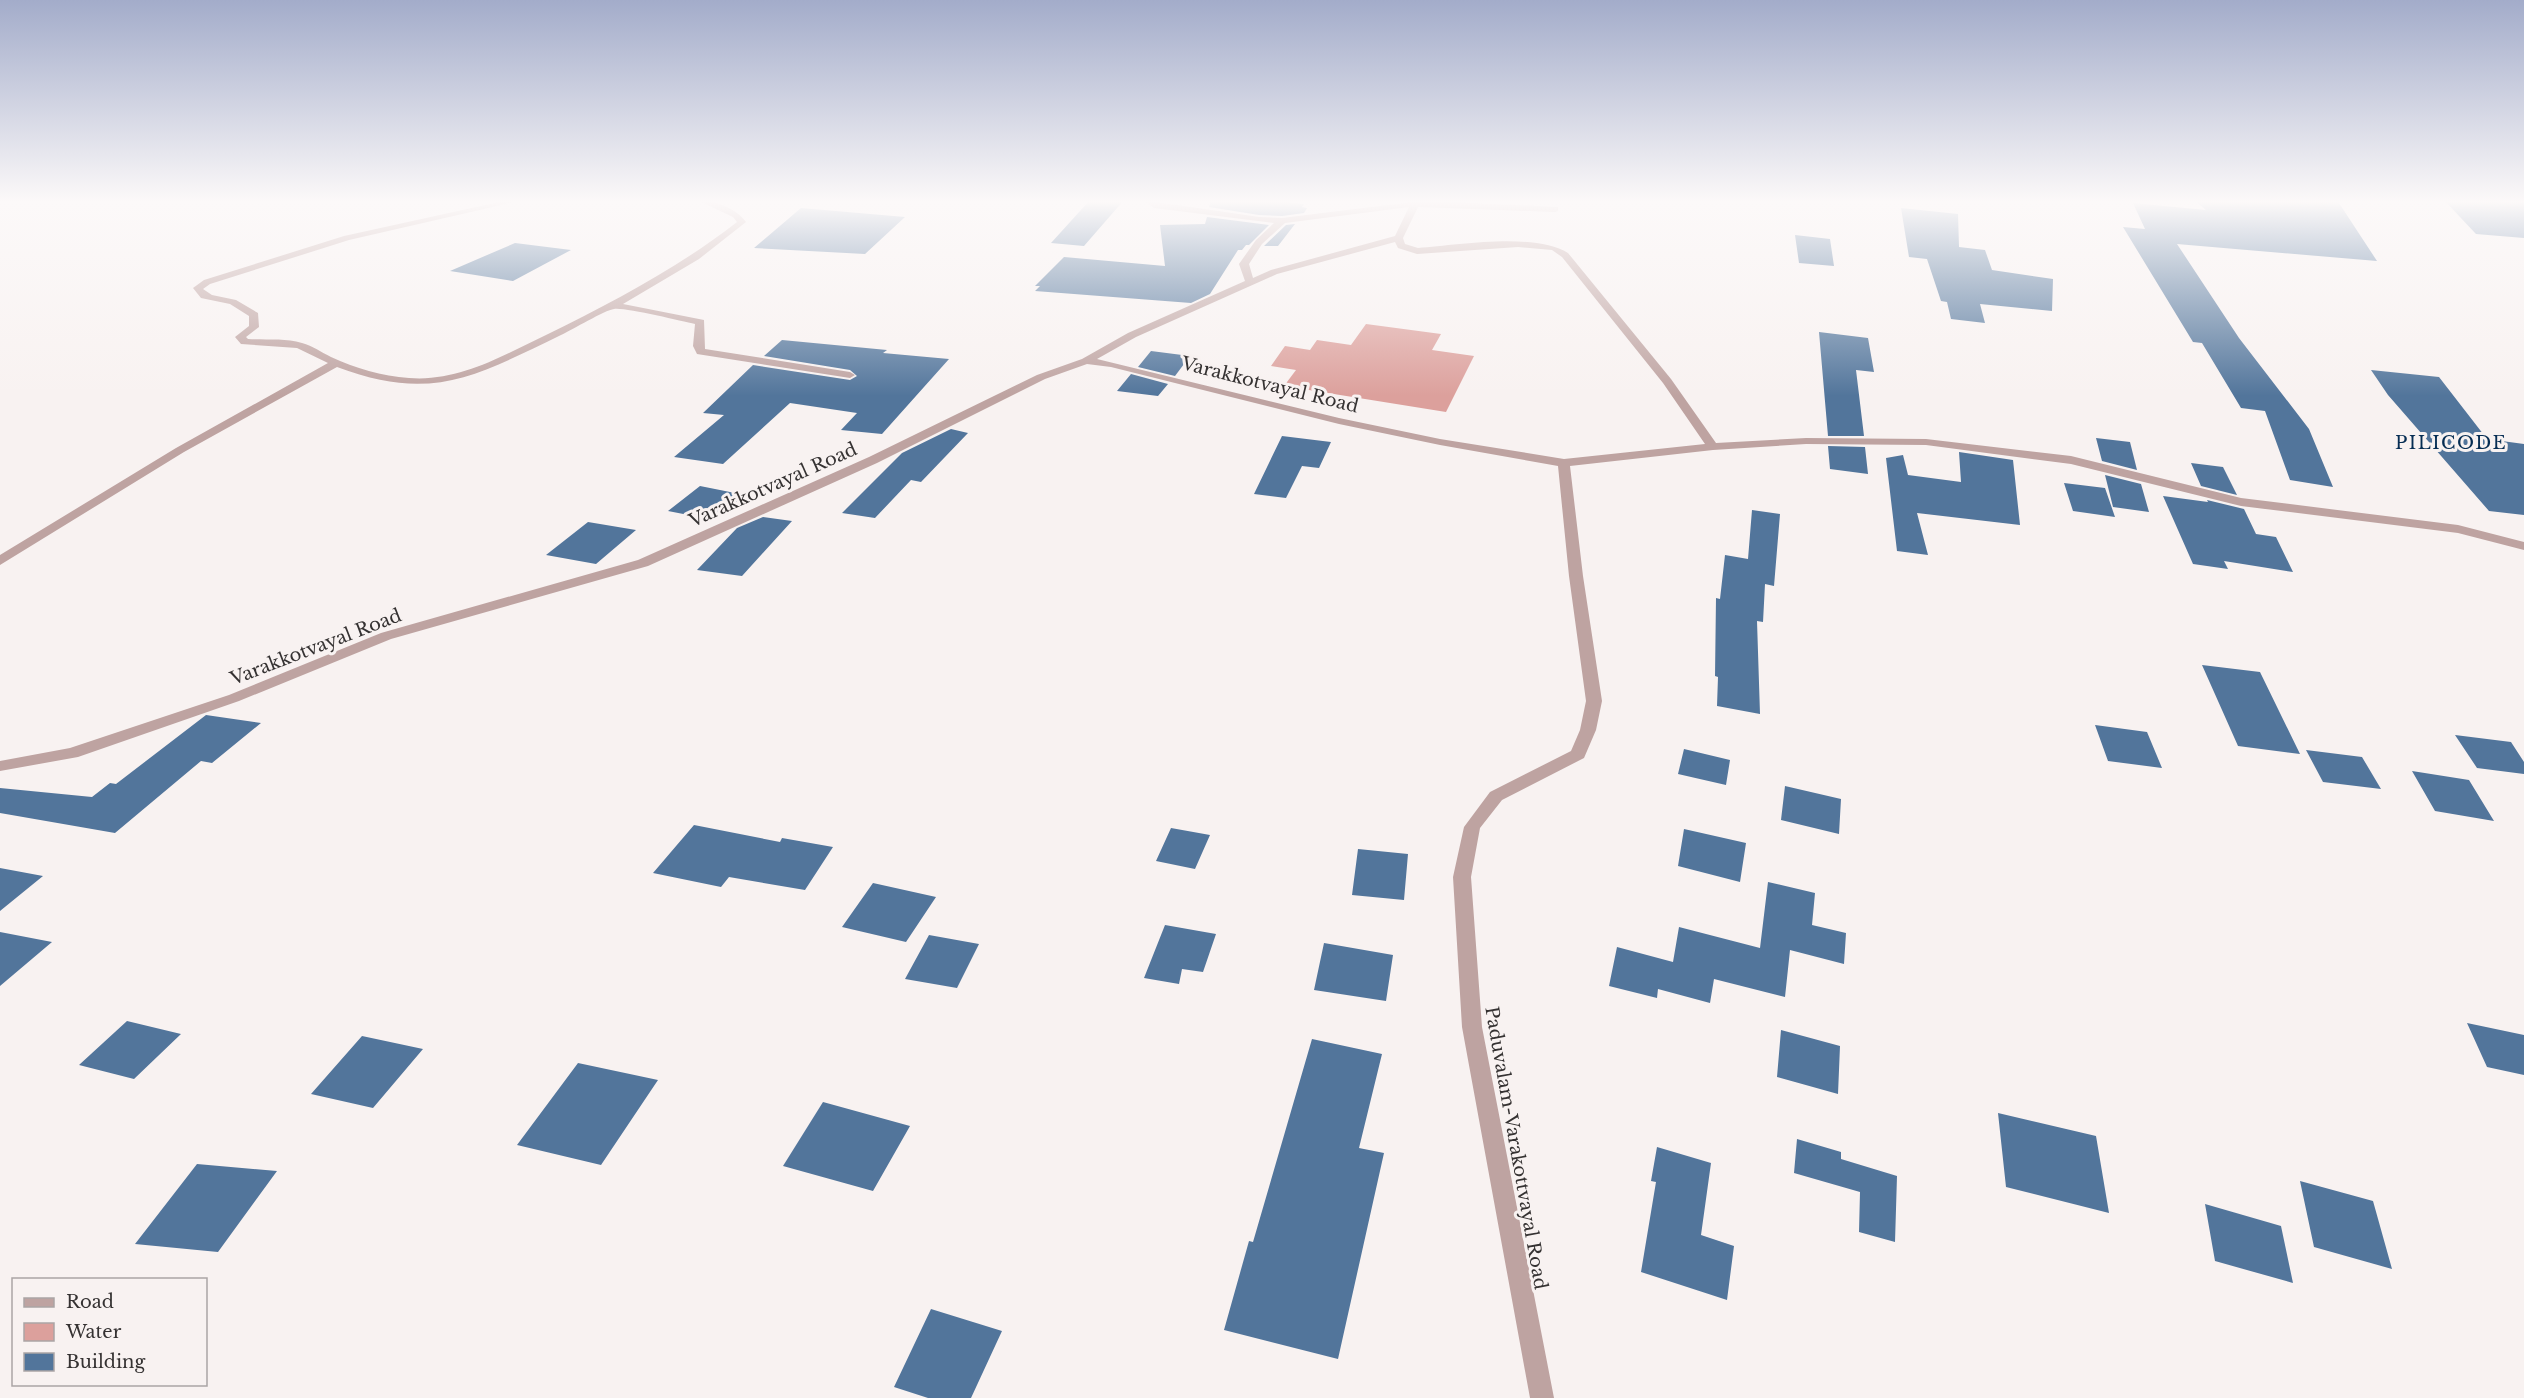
<svg xmlns="http://www.w3.org/2000/svg" width="2524" height="1398" font-family="'Libre Baskerville',serif">
  <style>
    .water { fill: #dca09c }
    .building { fill: #52759b }
    .lines { fill: none; stroke-linecap: round; stroke-linejoin: round }
    .minor { fill: #bea3a1; fill-rule: evenodd }
    .labels { text-anchor: middle; stroke-width: 6; stroke-linejoin: round; paint-order: stroke }
    .street-label { font-size: 18px; fill: #353232; stroke: #f8f2f1 }
    .far-quarter-label { font-size: 18px; letter-spacing: 1.5px; fill: #062d53; stroke: #f8f2f1 }
  </style>
  <rect width="100%" height="100%" fill="#f8f2f1"/>
  <path class="water" d="M1366 324 1441 334 1432 350 1474 356 1446 412 1284 386 1296 370 1271 366 1285 346 1310 350 1317 340 1351 345Z"/>
  <path class="building" d="M1090 200H1124L1084 246 1051 243Z
    M1211 200H1266L1304 204 1302 207 1307 208 1304 213 1282 216 1259 215 1209 207Z
    M2194 200H2337L2377 261 2177 244 2239 338 2309 429 2333 487 2290 480 2265 411 2241 408 2202 343 2193 342 2123 227 2145 229 2133 203 2206 210Z
    M2444 200H2524V238L2476 234Z
    M801 208 905 217 865 254 754 248Z
    M1901 208 1958 214 1959 247 1985 250 1992 270 2053 279 2052 311 1980 304 1985 323 1951 319 1947 302 1941 301 1927 259 1909 257Z
    M1207 217 1269 225 1249 245H1246L1242 250H1238L1210 294 1191 303 1035 291 1040 286H1035L1064 257 1165 266 1160 225 1205 224Z
    M1295 224 1278 246H1264L1286 225Z
    M1795 235 1830 239 1834 266 1799 263Z
    M515 243 571 250 513 281 450 271Z
    M1819 332 1868 338 1874 372 1856 370 1864 436H1828Z
    M782 340 887 350 883 353 949 359 882 434 841 430 857 413 790 403 723 464 674 457 724 415 703 413 753 365 850 380 857 376 850 370 764 356Z
    M1151 351 1190 356 1175 376 1138 367Z
    M2371 370 2439 377 2487 439 2524 444V515L2489 511 2388 395Z
    M1131 374 1168 384 1158 396 1117 391Z
    M951 429 968 433 921 482 911 480 875 518 842 513 902 453Z
    M1282 436 1331 442 1319 468 1302 466 1286 498 1254 494Z
    M2096 438 2130 442 2137 470 2102 461Z
    M1828 446 1865 447 1868 474 1830 469Z
    M1959 452 2013 460 2020 525 1917 513 1928 555 1897 551 1886 458 1903 455 1908 475 1961 482Z
    M2191 463 2223 467 2237 495 2201 486Z
    M2105 475 2141 484 2149 512 2113 507Z
    M2064 483 2105 488 2115 517 2073 511Z
    M700 486 745 495 714 520 668 511Z
    M2163 496 2208 502 2207 500 2244 509 2256 534 2276 537 2293 572 2224 561 2228 569 2193 564Z
    M1752 510 1780 514 1774 586 1765 584 1763 622 1757 621 1760 714 1717 706 1718 677 1715 676 1716 598 1720 599 1725 555 1748 559Z
    M763 517 792 521 742 576 697 570 737 528Z
    M588 522 636 530 596 564 546 555Z
    M2202 665 2260 672 2300 754 2238 746Z
    M206 715 261 723 212 763 201 761 115 833 0 813V788L92 797 110 783 116 784Z
    M2095 725 2147 732 2162 768 2108 761Z
    M2455 735 2511 742 2524 762V774L2477 768Z
    M1684 749 1730 760 1726 785 1678 774Z
    M2306 750 2362 757 2381 789 2323 782Z
    M2412 771 2469 780 2494 821 2435 811Z
    M1785 786 1841 799 1839 834 1781 820Z
    M694 825 780 842 782 838 833 847 805 890 729 877 721 887 653 873Z
    M1171 828 1210 835 1195 869 1156 861Z
    M1684 829 1746 843 1740 882 1678 866Z
    M1358 849 1408 854 1404 900 1352 895Z
    M0 868 43 876 0 911Z
    M1768 882 1815 893 1812 925 1846 933 1844 964 1790 950 1785 997 1714 979 1710 1003 1658 989 1657 998 1609 986 1617 947 1673 962 1679 927 1760 948Z
    M873 883 936 897 906 942 842 927Z
    M1165 925 1216 934 1203 972 1182 969 1179 984 1144 978Z
    M0 932 52 942 0 986Z
    M929 935 979 944 957 988 905 979Z
    M1324 943 1393 955 1386 1001 1314 990Z
    M127 1021 181 1034 134 1079 79 1065Z
    M2467 1023 2524 1035V1075L2487 1067Z
    M1781 1030 1840 1046 1838 1094 1777 1077Z
    M362 1036 423 1049 373 1108 311 1094Z
    M1312 1039 1382 1054 1359 1148 1384 1153 1338 1359 1224 1330 1249 1241 1253 1242Z
    M578 1063 658 1080 601 1165 517 1145Z
    M823 1102 910 1126 873 1191 783 1166Z
    M1998 1113 2096 1136 2109 1213 2006 1187Z
    M1797 1139 1841 1152V1159L1897 1176 1895 1242 1859 1232 1860 1192 1794 1173Z
    M1657 1147 1711 1163 1701 1235 1734 1246 1727 1300 1641 1272 1656 1182 1651 1181Z
    M197 1164 277 1171 218 1252 135 1244Z
    M2300 1181 2373 1201 2392 1269 2314 1247Z
    M2205 1204 2281 1226 2293 1283 2215 1261Z
    M931 1309 1002 1331 971 1398H928L894 1387Z"/>
  <g class="lines">
    <path class="minor" d="M508 200H523L349 240 210 284 203 289 212 295 236 300 258 313 259 327 246 337 248 339C266 340 285 338 302 343 313 346 321 352 331 357 355 368 382 376 409 378 459 382 502 356 546 335 613 302 678 268 737 222L733 217 697 200C714 200 736 208 746 222L699 259 623 304 704 320 705 349 850 372 855 375 850 378 697 354 693 346 695 324C681 321 624 307 614 309 605 310 572 330 561 335 476 376 432 403 337 367L184 452 0 565V555L176 448 328 363 297 348 241 344 235 337 249 326V316L230 304 201 298 193 288 204 280 344 236Z
      M1143 200 1259 217 1282 218 1412 202 1413 200 1558 207V211L1555 212 1418 207 1403 238 1405 244 1418 248C1458 245 1535 232 1568 253L1671 379 1716 443 1806 438 1926 439 2071 456 2241 498 2458 525 2524 542V550L2458 533 2241 506 2071 464 1926 445 1806 444 1713 450 1570 466 1583 576 1602 701 1596 730 1584 758 1502 800 1480 828 1471 877 1482 1027 1554 1398H1530L1462 1027 1453 877 1464 827 1490 792 1571 751 1580 730 1586 701 1569 576 1558 466 1440 445 1339 424 1111 367 1087 364 1045 379 877 463 648 566 391 639 239 701 78 757 0 771V761L70 748 229 695 381 633 638 560 869 457 1037 375 1082 359 1128 333 1245 281 1239 264 1256 240 1274 223 1154 208ZM1409 207 1395 236 1271 270 1253 278 1249 264 1262 244 1285 223ZM1395 242 1398 248 1417 254 1518 247 1552 250 1562 257 1663 383 1705 444 1564 459 1440 439 1339 418 1097 359 1136 337 1277 274Z"/>
  </g>
  <linearGradient id="sky" x2="0" y2="1"><stop stop-color="#a3acca"/><stop offset="0.51" stop-color="#fcf9f9"/><stop offset="1" stop-color="#fcf9f9" stop-opacity="0"/></linearGradient>
  <rect width="2524" height="396" fill="url(#sky)"/>
  <g class="labels">
    <g class="street-label">
      <text transform="translate(1270 385) rotate(14)" y="6">Varakkotvayal Road</text>
      <text transform="translate(773 485) rotate(-24)" y="6">Varakkotvayal Road</text>
      <text transform="translate(316 647) rotate(-21)" y="6">Varakkotvayal Road</text>
      <text transform="translate(1516 1148) rotate(80)" y="6">Paduvalam-Varakottvayal Road</text>
    </g>
    <g class="far-quarter-label">
      <text x="2451" y="449">PILICODE</text>
    </g>
  </g>
  <rect x="12" y="1278" width="195" height="108" fill="#f8f2f1" stroke="#aaa5a5" stroke-width="1.5"/>
  <rect x="24" y="1298" width="30" height="9" fill="#bea3a1" stroke="#aaa5a5" stroke-width="1.5"/>
  <text x="66" y="1308" font-size="18" fill="#353232">Road</text>
  <rect x="24" y="1323" width="30" height="18" fill="#dca09c" stroke="#aaa5a5" stroke-width="1.5"/>
  <text x="66" y="1338" font-size="18" fill="#353232">Water</text>
  <rect x="24" y="1353" width="30" height="18" fill="#52759b" stroke="#aaa5a5" stroke-width="1.5"/>
  <text x="66" y="1368" font-size="18" fill="#353232">Building</text>
</svg>
